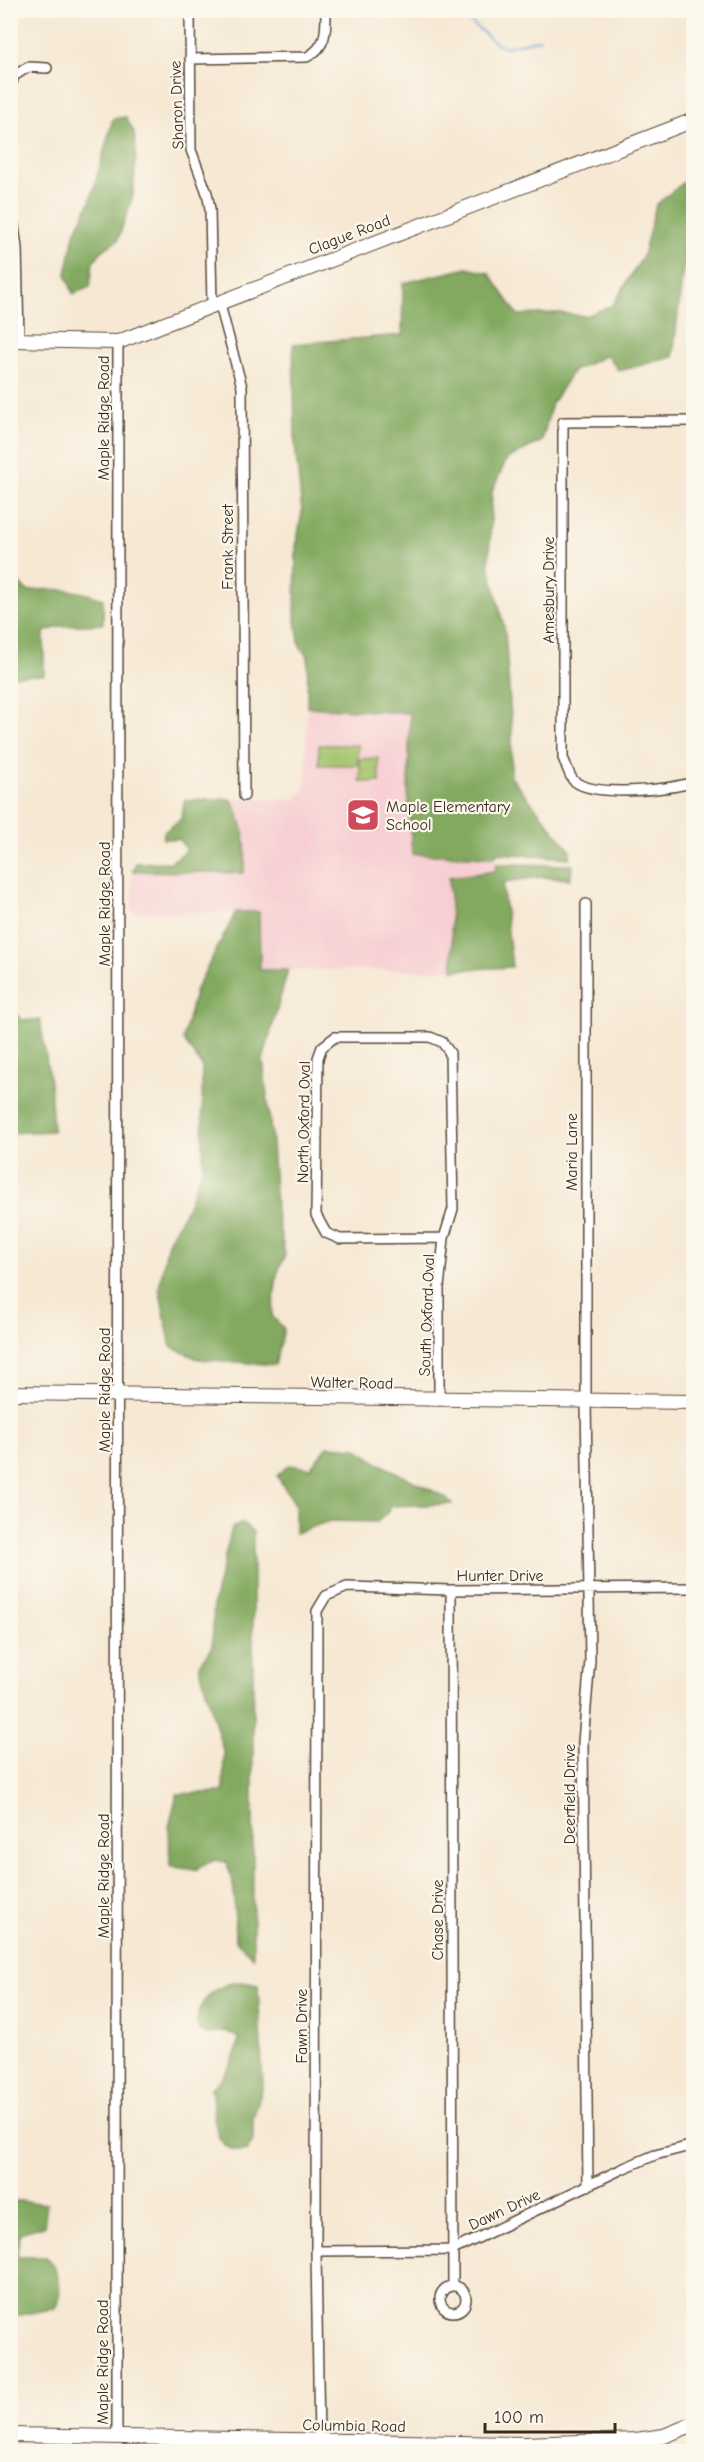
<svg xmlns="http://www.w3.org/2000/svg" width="704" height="2462" font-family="'Comic Neue',sans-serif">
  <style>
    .built { fill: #f7cfd2 }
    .green { fill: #a3c36b; stroke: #6f7644; stroke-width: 1.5 }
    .forest { fill: #82a95f; stroke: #5e6a3e; stroke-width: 1.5 }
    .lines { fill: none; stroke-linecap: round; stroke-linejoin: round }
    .stream { stroke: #699dd5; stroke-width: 2 }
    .street-casing { stroke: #574639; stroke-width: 12 }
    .secondary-casing { stroke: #574639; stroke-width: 16 }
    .street { stroke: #fff; stroke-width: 9 }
    .secondary { stroke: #fff; stroke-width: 14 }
    .labels { text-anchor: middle; stroke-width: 4.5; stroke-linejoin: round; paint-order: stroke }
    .street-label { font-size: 16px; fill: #3b2a1e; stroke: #fbf7ec }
    .poi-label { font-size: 16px; fill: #3b2a1e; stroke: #fbf7ec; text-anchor: start }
  </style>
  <rect width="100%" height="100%" fill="#fbf7ec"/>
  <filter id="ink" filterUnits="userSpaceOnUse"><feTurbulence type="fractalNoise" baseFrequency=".0167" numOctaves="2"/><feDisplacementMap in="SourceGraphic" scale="12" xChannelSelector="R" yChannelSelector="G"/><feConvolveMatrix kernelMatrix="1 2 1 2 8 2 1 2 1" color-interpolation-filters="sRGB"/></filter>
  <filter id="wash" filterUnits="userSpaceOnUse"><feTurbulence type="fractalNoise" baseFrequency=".008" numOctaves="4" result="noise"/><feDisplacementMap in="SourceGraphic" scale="24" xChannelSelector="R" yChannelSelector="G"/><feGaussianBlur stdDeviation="1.35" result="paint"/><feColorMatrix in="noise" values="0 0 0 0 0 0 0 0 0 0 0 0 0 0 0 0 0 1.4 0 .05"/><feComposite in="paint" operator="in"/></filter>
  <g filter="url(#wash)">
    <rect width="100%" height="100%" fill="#f6e8d3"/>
    <path class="built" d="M308 656 493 659 496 871 449 877 453 970H260L259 912 132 913 133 871 234 874 231 799H296L305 788Z"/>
    <path class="green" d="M319 745H358V765H319Z
      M378 758 380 782H360V759Z"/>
    <path class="forest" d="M126 117 134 132 136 154 133 195 118 240 102 251 93 262 90 287 73 294 66 274 74 235 90 202 113 119Z
      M690 177H694L693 246 683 269 673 357 619 371 607 355 573 371 552 403 542 441 507 459 492 491 489 565 505 631 512 733 511 777 570 850V858L496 853 495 857 412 854 408 798 410 713 307 707 308 656 300 646 295 618 296 547 302 512 295 443 293 344 402 335 403 283 467 268 489 273 518 315 558 313 586 316 613 305 643 256 656 205Z
      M10 553 17 582 28 591C55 588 78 589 103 599V624L61 626 44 632V675L11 676Z
      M231 799C244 822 248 847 244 873L133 871 136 863 171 862 187 850 179 839H163L164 832 181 819 185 800Z
      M496 864 573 865 570 879 541 877 505 882 503 889 512 967 453 970 449 877 495 871Z
      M236 912H259L260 970H288L263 1060 272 1141 276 1212 285 1255 277 1274 272 1316 284 1329 275 1365 198 1359 171 1347 159 1288 168 1242 187 1208 203 1166 202 1066 183 1039 196 989Z
      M11 1010 23 1020H40L50 1082 53 1131 11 1133Z
      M328 1446 356 1448 380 1464 447 1498 452 1504 390 1506V1510L377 1522 330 1521 295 1533V1504L277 1476 289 1465 310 1468Z
      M243 1523 253 1532V1957L235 1940 234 1890 227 1862 214 1860 195 1870 170 1866 169 1827 177 1794 223 1792 224 1754 199 1665 212 1648 214 1600 232 1528Z
      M241 1982 258 1985 263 2086 253 2118V2140L247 2151C209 2153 216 2116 211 2088 228 2074 235 2060 239 2038L226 2031 207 2034 198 2029C192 2004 217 1983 241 1982Z
      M10 2200 47 2204 44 2226 20 2233 17 2257H46C59 2270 64 2291 55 2308L16 2316 11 2306Z"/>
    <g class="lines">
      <path class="stream" d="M456 10 497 44 506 47 540 39"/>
    </g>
  </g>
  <g filter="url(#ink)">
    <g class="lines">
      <defs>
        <path id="street" d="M190 10 191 150 207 193 210 209 212 305
          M190 59 307 57C327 47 326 30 326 10
          M10 89 14 76 28 67 47 68
          M10 198 17 248 19 340
          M219 301 242 387 244 796
          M694 421 563 422V758C566 764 569 775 573 780 592 798 670 790 694 782
          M586 904V1401L590 1660 583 1742 588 2186
          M439 1400V1288L444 1238 453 1209 450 1053 442 1042 430 1037H335L322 1047 318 1058 316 1215 326 1233 340 1239 444 1238
          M451 1590 453 2286
          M316 2251 453 2250 624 2168 655 2155 694 2145
          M440 2299a13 13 0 1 1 26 0a13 13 0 1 1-26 0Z
          M117 2438 118 342
          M319 2440 316 2251 317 1611 326 1596 347 1587 451 1590 694 1588"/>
        <path id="secondary" d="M10 340 118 342 694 120
          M10 1393 694 1402
          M10 2435 524 2444 636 2440 664 2436 694 2424"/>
      </defs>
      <use href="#street" class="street-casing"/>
      <use href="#secondary" class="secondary-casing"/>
      <use href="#street" class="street"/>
      <use href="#secondary" class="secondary"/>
    </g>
  </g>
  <defs>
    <symbol id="school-square" viewBox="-11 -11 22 22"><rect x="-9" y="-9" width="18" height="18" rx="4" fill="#d1495b" stroke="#fbf7ec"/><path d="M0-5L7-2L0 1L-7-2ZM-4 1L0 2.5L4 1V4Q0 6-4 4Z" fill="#fff"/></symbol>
  </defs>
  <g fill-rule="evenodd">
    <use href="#school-square" x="344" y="796" width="38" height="38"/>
  </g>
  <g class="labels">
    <g class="street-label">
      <text transform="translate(176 105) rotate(-92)" y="6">Sharon Drive</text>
      <text transform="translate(349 234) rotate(-21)" y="6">Clague Road</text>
      <text transform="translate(103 418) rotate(-90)" y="6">Maple Ridge Road</text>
      <text transform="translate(227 547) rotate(-90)" y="6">Frank Street</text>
      <text transform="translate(548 590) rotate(-90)" y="6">Amesbury Drive</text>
      <text transform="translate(104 904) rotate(-90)" y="6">Maple Ridge Road</text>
      <text transform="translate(303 1122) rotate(-89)" y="6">North Oxford Oval</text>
      <text transform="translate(571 1152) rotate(-90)" y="6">Maria Lane</text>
      <text transform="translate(426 1315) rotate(-88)" y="6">South Oxford Oval</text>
      <text transform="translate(352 1382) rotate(1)" y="6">Walter Road</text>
      <text transform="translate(104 1390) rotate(-90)" y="6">Maple Ridge Road</text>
      <text x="500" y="1581">Hunter Drive</text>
      <text transform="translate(569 1794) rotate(-90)" y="6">Deerfield Drive</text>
      <text transform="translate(103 1876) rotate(-90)" y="6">Maple Ridge Road</text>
      <text transform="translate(437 1920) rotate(-90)" y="6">Chase Drive</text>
      <text transform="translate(301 2026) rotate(-90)" y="6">Fawn Drive</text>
      <text transform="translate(504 2209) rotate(-25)" y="6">Dawn Drive</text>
      <text transform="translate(102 2362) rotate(-90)" y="6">Maple Ridge Road</text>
      <text transform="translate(354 2425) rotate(1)" y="6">Columbia Road</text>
    </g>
    <g class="poi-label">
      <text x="386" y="812">Maple Elementary<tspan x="386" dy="18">School</tspan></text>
    </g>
  </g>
  <rect width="704" height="2462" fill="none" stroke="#fbf7ec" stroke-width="36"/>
  <path d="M485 2423v9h130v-9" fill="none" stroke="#3b2a1e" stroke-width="3"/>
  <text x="494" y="2423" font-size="18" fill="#3b2a1e" stroke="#fbf7ec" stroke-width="4.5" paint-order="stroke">100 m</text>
</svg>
